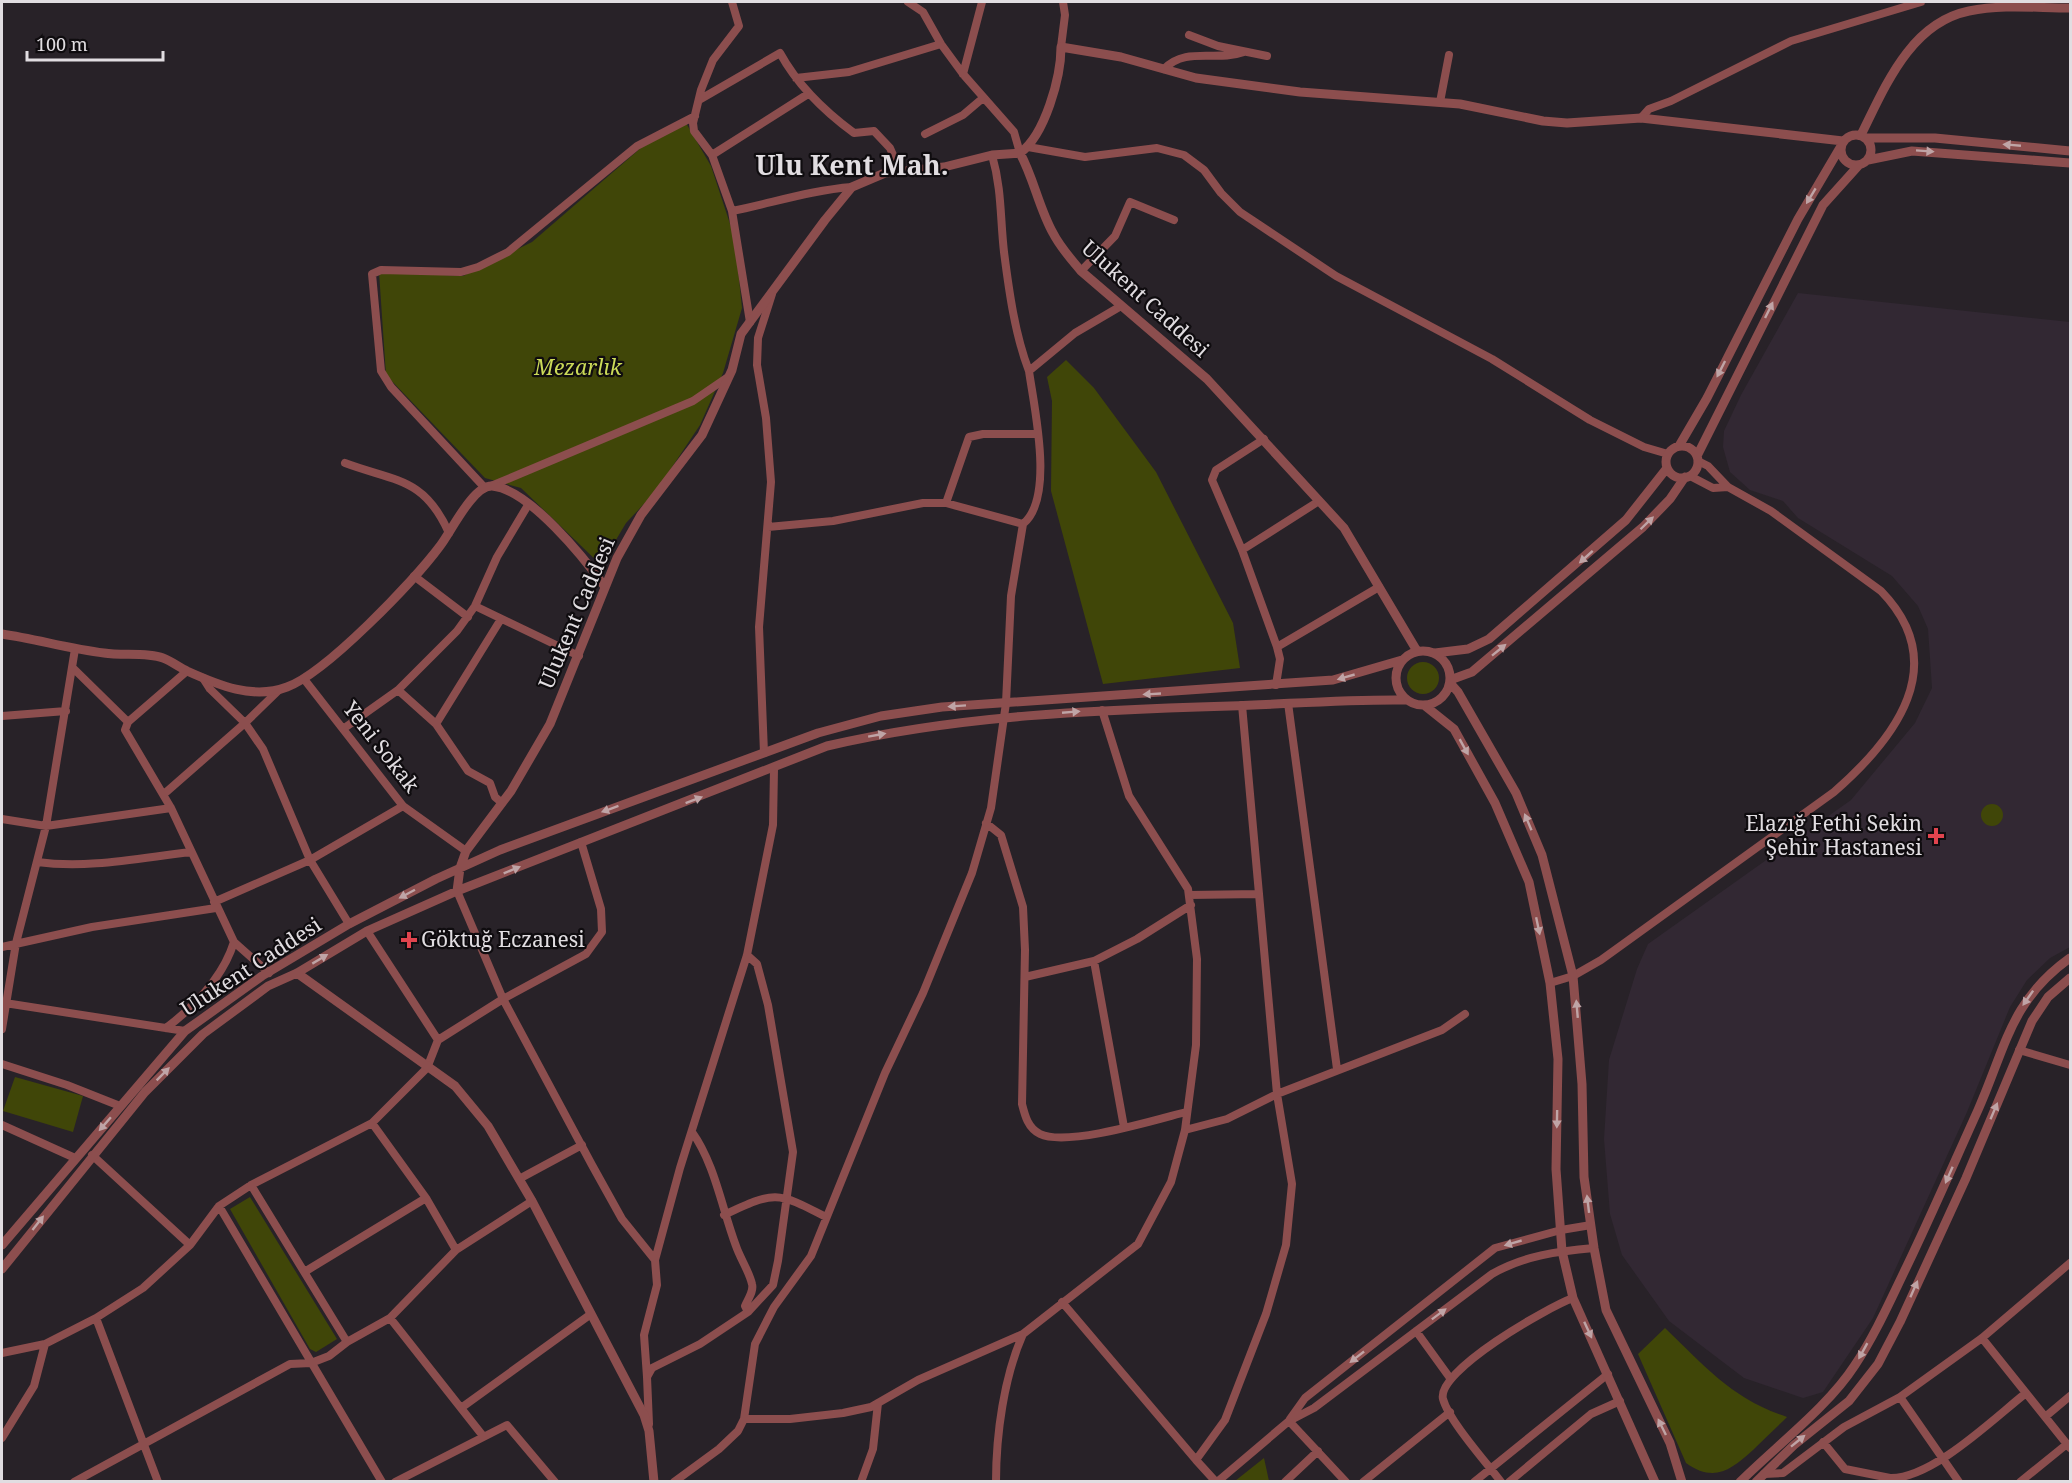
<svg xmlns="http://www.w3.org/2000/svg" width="2072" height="1483" font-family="'Noto Serif',serif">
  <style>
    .built { fill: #322833 }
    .green { fill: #404608 }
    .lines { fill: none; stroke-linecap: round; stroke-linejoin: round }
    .minor { stroke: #8c4e4e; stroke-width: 8 }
    .tertiary { stroke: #8c4e4e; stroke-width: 9 }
    .oneway { fill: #bfa4a6 }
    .health-dot { fill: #e0444e; stroke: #0f0c0f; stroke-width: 2 }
    .labels { text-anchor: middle; stroke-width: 4.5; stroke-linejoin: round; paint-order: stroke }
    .street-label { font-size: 21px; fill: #e1dde1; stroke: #0f0c0f }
    .park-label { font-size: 21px; font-style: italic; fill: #cbda58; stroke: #0f0c0f }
    .poi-label { font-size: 21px; fill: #e1dde1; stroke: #0f0c0f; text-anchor: end }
    .district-label { font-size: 27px; font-weight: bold; fill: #e1dde1; stroke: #0f0c0f }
  </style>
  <rect width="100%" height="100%" fill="#282228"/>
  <path class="built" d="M1798 293 2070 322V947L2050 958 2027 980 2010 1007 1967 1112 1873 1318 1823 1392 1803 1398 1744 1378 1669 1321 1622 1255 1610 1214 1604 1139 1609 1060 1637 969 1648 944 1851 800 1915 723 1932 688 1928 629 1918 606 1892 576 1798 518 1783 501 1750 490 1730 472 1723 447 1724 431 1741 395Z"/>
  <path class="green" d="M686 123 711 166 735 239 742 308 723 373 700 425 656 491 626 523 601 565 521 488 485 478 386 375 379 272 463 276 532 242 642 147Z
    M1066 360 1094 388 1156 472 1233 623 1240 668 1103 684 1051 491 1052 401 1047 377Z
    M1407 678a16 16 0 1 1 32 0a16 16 0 1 1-32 0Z
    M1981 815a11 11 0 1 1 22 0a11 11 0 1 1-22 0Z
    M15 1077 83 1096 73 1132 3 1111Z
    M250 1197 337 1339 316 1352 310 1349 230 1209Z
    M1665 1328C1706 1367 1732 1399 1787 1417 1776 1428 1764 1439 1753 1450 1731 1470 1714 1483 1686 1463L1638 1354Z
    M1264 1458 1269 1481H1235Z"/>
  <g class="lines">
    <path class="minor" d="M732 2 739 26 713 60 701 90 693 123 694 131 712 155 732 211 750 322
      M908 2 923 12 941 44 963 74 1014 132 1020 153
      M1189 35 1218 46 1267 56
      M1061 47 1065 15 1063 2
      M1164 69C1186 46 1216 62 1244 52
      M963 74 982 2
      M796 78 849 72 941 44
      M699 100 780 53C798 86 824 111 854 133L874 131 890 148 900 171
      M1440 102 1449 55
      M1641 118 1649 109 1671 101 1791 41 1921 2
      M925 134 963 115 983 98
      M1028 147 1085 157 1157 148 1184 155 1204 170 1221 193 1240 212 1336 276 1492 359 1590 420 1644 447 1668 454
      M712 155 808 94
      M992 155C1002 190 1000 217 1004 252 1009 291 1015 335 1029 371
      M732 211C772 203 812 190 852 187
      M1081 271 1115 236 1130 202 1174 220
      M1264 439 1216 470 1212 480 1242 550 1277 647 1280 659 1276 685
      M345 463C396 482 424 477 449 533
      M1690 476 1713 488 1728 487
      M491 486 693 401 728 377
      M485 488 391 387 381 371 372 274 381 270 461 272 478 267 508 252 637 146 695 116
      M946 503 969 437 983 434H1037
      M768 527 833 521 923 503H946L1023 524
      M1242 550 1319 501
      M414 576 468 617
      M475 606 579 656
      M1277 647 1379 587
      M73 668 128 722
      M187 671 128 722 125 730 171 808 234 942 269 973
      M304 679 403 806 466 851
      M279 690 245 723 263 749 310 860 349 924
      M398 690 436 724 468 771 490 783 495 797 502 803
      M1288 703 1337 1069
      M2 716 66 711
      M436 724 501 619
      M343 729 398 690 457 631 475 606 497 557 528 505
      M764 753 759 627 771 482 766 418 757 365 758 338 772 294
      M164 794 245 723 210 689 203 678
      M2 819 46 826 171 808
      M986 823 1001 835 1023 907 1025 950 1022 1104C1025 1116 1028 1128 1040 1134 1067 1147 1155 1120 1186 1112
      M37 862C88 869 139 858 191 852
      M457 891 503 999 592 1165 622 1219 655 1260 657 1285 644 1335 647 1377
      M1189 895 1259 894
      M214 902 310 860 403 806
      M367 931 438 1040
      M2 947 92 927 216 908
      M1094 961 1124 1127
      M1025 977 1094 961 1137 939 1191 905
      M1550 983 1573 976 1601 960 1834 792C1896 738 1952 664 1881 591L1771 511 1728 487 1708 466 1698 461
      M5 1003 185 1031
      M166 1028C195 1006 223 977 234 942
      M2 1029 16 943 46 826 75 649
      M2019 1050 2070 1065
      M2 1064 67 1085 120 1106
      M372 1123 426 1198 456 1250
      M2 1125 75 1158
      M1185 1130 1227 1119 1277 1094 1442 1030 1465 1014
      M692 1132C715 1164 722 1209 736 1246 740 1258 749 1271 752 1284 754 1291 748 1299 745 1306L748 1312
      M92 1155 190 1245
      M519 1179 582 1145
      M251 1185 347 1342
      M219 1206 382 1482
      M724 1215C775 1191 776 1191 826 1217
      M655 1260 680 1168 747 955 773 825 774 769
      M306 1271 426 1198
      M1062 1302 1196 1460
      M96 1318 158 1482
      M390 1318 483 1436
      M1416 1331 1450 1378
      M1982 1338 2070 1448
      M2 1353 45 1344 96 1318 143 1288 190 1245 219 1206 251 1185 372 1123 427 1068 438 1040 503 999 586 954 602 932 601 909 581 842
      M1900 1397 1959 1482
      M461 1408 591 1314
      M2045 1417 2070 1396
      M744 1419H790L843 1413 871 1407 918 1380 1023 1334
      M1290 1419 1305 1398 1495 1248 1561 1230 1591 1225
      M1289 1421 1346 1482
      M649 1424 647 1377 652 1368 700 1344 748 1312 773 1285 778 1261 793 1152 768 1005 757 964 747 955
      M2 1438 34 1386 45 1344
      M1823 1442 1845 1469 1890 1478 1892 1482
      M1764 1474 1783 1473 1844 1427 1900 1397 1982 1338 2070 1263
      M1890 1478C1932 1479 1993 1419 2026 1393
      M74 1482 290 1364 311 1363 329 1356 347 1342 390 1318 456 1250 532 1201
      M395 1482 507 1425 555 1482
      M674 1482 719 1449 738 1431 744 1419 755 1344 774 1307 811 1256 885 1073 923 993 972 873 991 808 1006 703 1011 596 1023 524C1055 498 1034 407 1029 371L1075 333 1121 306
      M861 1482 873 1449 878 1403
      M996 1482C996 1434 1004 1377 1023 1334L1138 1244 1171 1182 1185 1130 1196 1045 1197 959 1188 889 1129 796 1102 710
      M1216 1482 1196 1460 1225 1420 1266 1314 1286 1245 1292 1184 1277 1094 1242 705
      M1217 1482 1289 1421 1314 1408 1492 1274C1523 1256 1558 1251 1594 1248
      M1285 1482 1318 1451
      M1363 1482 1450 1412
      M1474 1482 1608 1374
      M1501 1482C1486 1462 1449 1421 1443 1399 1436 1371 1548 1307 1573 1298
      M1509 1482 1591 1414 1620 1401
      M2020 1482 2067 1444"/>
    <path class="tertiary" d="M1841 150a15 15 0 1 1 30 0a15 15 0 1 1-30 0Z
      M1861 135C1885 87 1910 23 1969 11 2002 4 2037 8 2070 8
      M1866 138H1935L2070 151
      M1020 153C1045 135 1061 77 1061 47L1121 57 1196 78 1300 92 1460 104 1543 121 1567 123 1641 118 1843 141
      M1868 160 1912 151 2070 163
      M1679 446 1707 398 1798 219 1841 146
      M1666 462a16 16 0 1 1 32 0a16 16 0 1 1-32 0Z
      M1697 456 1823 205 1859 165
      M2 634C36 639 70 649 104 653 122 656 146 652 163 658 171 661 179 667 187 671 218 685 253 700 287 687 326 673 414 581 440 546 451 532 473 485 492 486 529 489 585 559 605 587
      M1396 678a27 27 0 1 1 54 0a27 27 0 1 1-54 0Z
      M1435 653 1468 649 1489 639 1626 520 1667 468
      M1450 680 1472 672 1643 527 1670 499 1685 477
      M1450 683 1458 692 1516 793 1542 855 1573 976 1582 1084 1584 1177 1594 1248 1606 1310 1670 1443 1682 1482
      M1424 705 1454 729 1495 803 1529 882 1550 983 1558 1059 1556 1169 1562 1251 1573 1298 1655 1482
      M457 891 460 868 466 851 511 791 550 724 617 558 641 515 702 435 732 370 741 334 825 220 852 187 885 173 944 167 992 155 1020 153C1034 179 1039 208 1053 233 1060 247 1071 259 1081 271L1207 379 1344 528 1417 651
      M297 973 455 1086 488 1126 532 1201 644 1415 649 1431 654 1482
      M2 1245 185 1031 262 976 349 924 436 879 500 850 818 733 881 716 942 707 1333 680 1402 660
      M2 1269 145 1092 203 1034 268 986 297 973 367 931 457 891 827 746C959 715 1095 710 1230 706 1289 704 1348 699 1407 700
      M1740 1482C1776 1446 1828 1407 1855 1365 1875 1335 1890 1301 1906 1268 1931 1216 1954 1163 1978 1110 2006 1047 2010 1001 2070 958
      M1756 1482 1794 1445 1849 1401 1878 1364 1900 1322 1966 1178 2032 1021 2048 997 2070 978"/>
  </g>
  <defs><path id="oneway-solid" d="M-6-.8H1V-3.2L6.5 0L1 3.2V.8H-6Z" transform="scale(1.5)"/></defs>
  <g class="oneway">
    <use href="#oneway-solid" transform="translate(2012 145) rotate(-175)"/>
    <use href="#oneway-solid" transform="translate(1925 151) rotate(4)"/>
    <use href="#oneway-solid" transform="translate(1811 196) rotate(121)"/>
    <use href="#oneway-solid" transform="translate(1769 310) rotate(-64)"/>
    <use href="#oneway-solid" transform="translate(1721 369) rotate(117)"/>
    <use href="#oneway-solid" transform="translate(1647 523) rotate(-44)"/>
    <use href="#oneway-solid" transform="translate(1586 557) rotate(138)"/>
    <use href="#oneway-solid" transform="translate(1499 650) rotate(-39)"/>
    <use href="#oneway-solid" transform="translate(1346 677) rotate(164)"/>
    <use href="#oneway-solid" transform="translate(1152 694) rotate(177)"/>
    <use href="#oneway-solid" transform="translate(957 706) rotate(176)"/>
    <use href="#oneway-solid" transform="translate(1071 712) rotate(-5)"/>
    <use href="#oneway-solid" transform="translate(877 735) rotate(-10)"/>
    <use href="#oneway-solid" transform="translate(1464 747) rotate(61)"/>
    <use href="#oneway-solid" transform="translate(694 800) rotate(-21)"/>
    <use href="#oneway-solid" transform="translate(610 809) rotate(160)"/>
    <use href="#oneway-solid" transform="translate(1528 822) rotate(-113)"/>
    <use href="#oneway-solid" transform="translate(512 870) rotate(-22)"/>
    <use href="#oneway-solid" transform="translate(407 894) rotate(152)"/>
    <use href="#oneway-solid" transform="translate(1538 926) rotate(78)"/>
    <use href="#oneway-solid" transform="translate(320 959) rotate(-31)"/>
    <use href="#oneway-solid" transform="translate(2028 998) rotate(125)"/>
    <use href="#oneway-solid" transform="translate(1577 1009) rotate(-95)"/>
    <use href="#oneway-solid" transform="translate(163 1074) rotate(-45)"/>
    <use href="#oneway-solid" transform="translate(1994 1111) rotate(-67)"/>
    <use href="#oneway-solid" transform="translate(1557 1119) rotate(91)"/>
    <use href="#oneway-solid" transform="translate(105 1124) rotate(131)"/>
    <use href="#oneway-solid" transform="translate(1949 1175) rotate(114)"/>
    <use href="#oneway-solid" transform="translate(1588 1204) rotate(-97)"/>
    <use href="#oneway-solid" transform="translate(38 1223) rotate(-52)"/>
    <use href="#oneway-solid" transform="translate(1513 1243) rotate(164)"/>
    <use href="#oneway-solid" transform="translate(1914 1289) rotate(-66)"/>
    <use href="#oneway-solid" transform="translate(1439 1314) rotate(-37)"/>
    <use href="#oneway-solid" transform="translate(1588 1330) rotate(65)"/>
    <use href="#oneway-solid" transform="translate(1863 1351) rotate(119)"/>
    <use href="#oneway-solid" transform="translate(1357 1357) rotate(142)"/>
    <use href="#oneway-solid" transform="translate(1662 1427) rotate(-116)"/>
    <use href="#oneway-solid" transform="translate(1798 1441) rotate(-39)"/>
  </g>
  <g class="health-dot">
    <path d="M1933 827h6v6h6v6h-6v6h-6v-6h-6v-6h6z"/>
    <path d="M406 931h6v6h6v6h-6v6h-6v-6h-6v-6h6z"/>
  </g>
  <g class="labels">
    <g class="street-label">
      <text transform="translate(1145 299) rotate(42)" y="7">Ulukent Caddesi</text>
      <text transform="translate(577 613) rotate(-67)" y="7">Ulukent Caddesi</text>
      <text transform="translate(381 747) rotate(52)" y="7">Yeni Sokak</text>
      <text transform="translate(251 967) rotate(-33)" y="7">Ulukent Caddesi</text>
    </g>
    <g class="park-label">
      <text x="578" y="375">Mezarlık</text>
    </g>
    <g class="poi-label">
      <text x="1922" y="831">Elazığ Fethi Sekin<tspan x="1922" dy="24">Şehir Hastanesi</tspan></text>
      <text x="421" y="947" text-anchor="start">Göktuğ Eczanesi</text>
    </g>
    <g class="district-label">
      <text x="852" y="175">Ulu Kent Mah.</text>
    </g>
  </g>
  <rect width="2072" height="1483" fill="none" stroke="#e1dde1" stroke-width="6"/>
  <path d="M27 51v9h136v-9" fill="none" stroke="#e1dde1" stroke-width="3"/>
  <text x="36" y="51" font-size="18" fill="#e1dde1" stroke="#0f0c0f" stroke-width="4.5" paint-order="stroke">100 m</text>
</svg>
